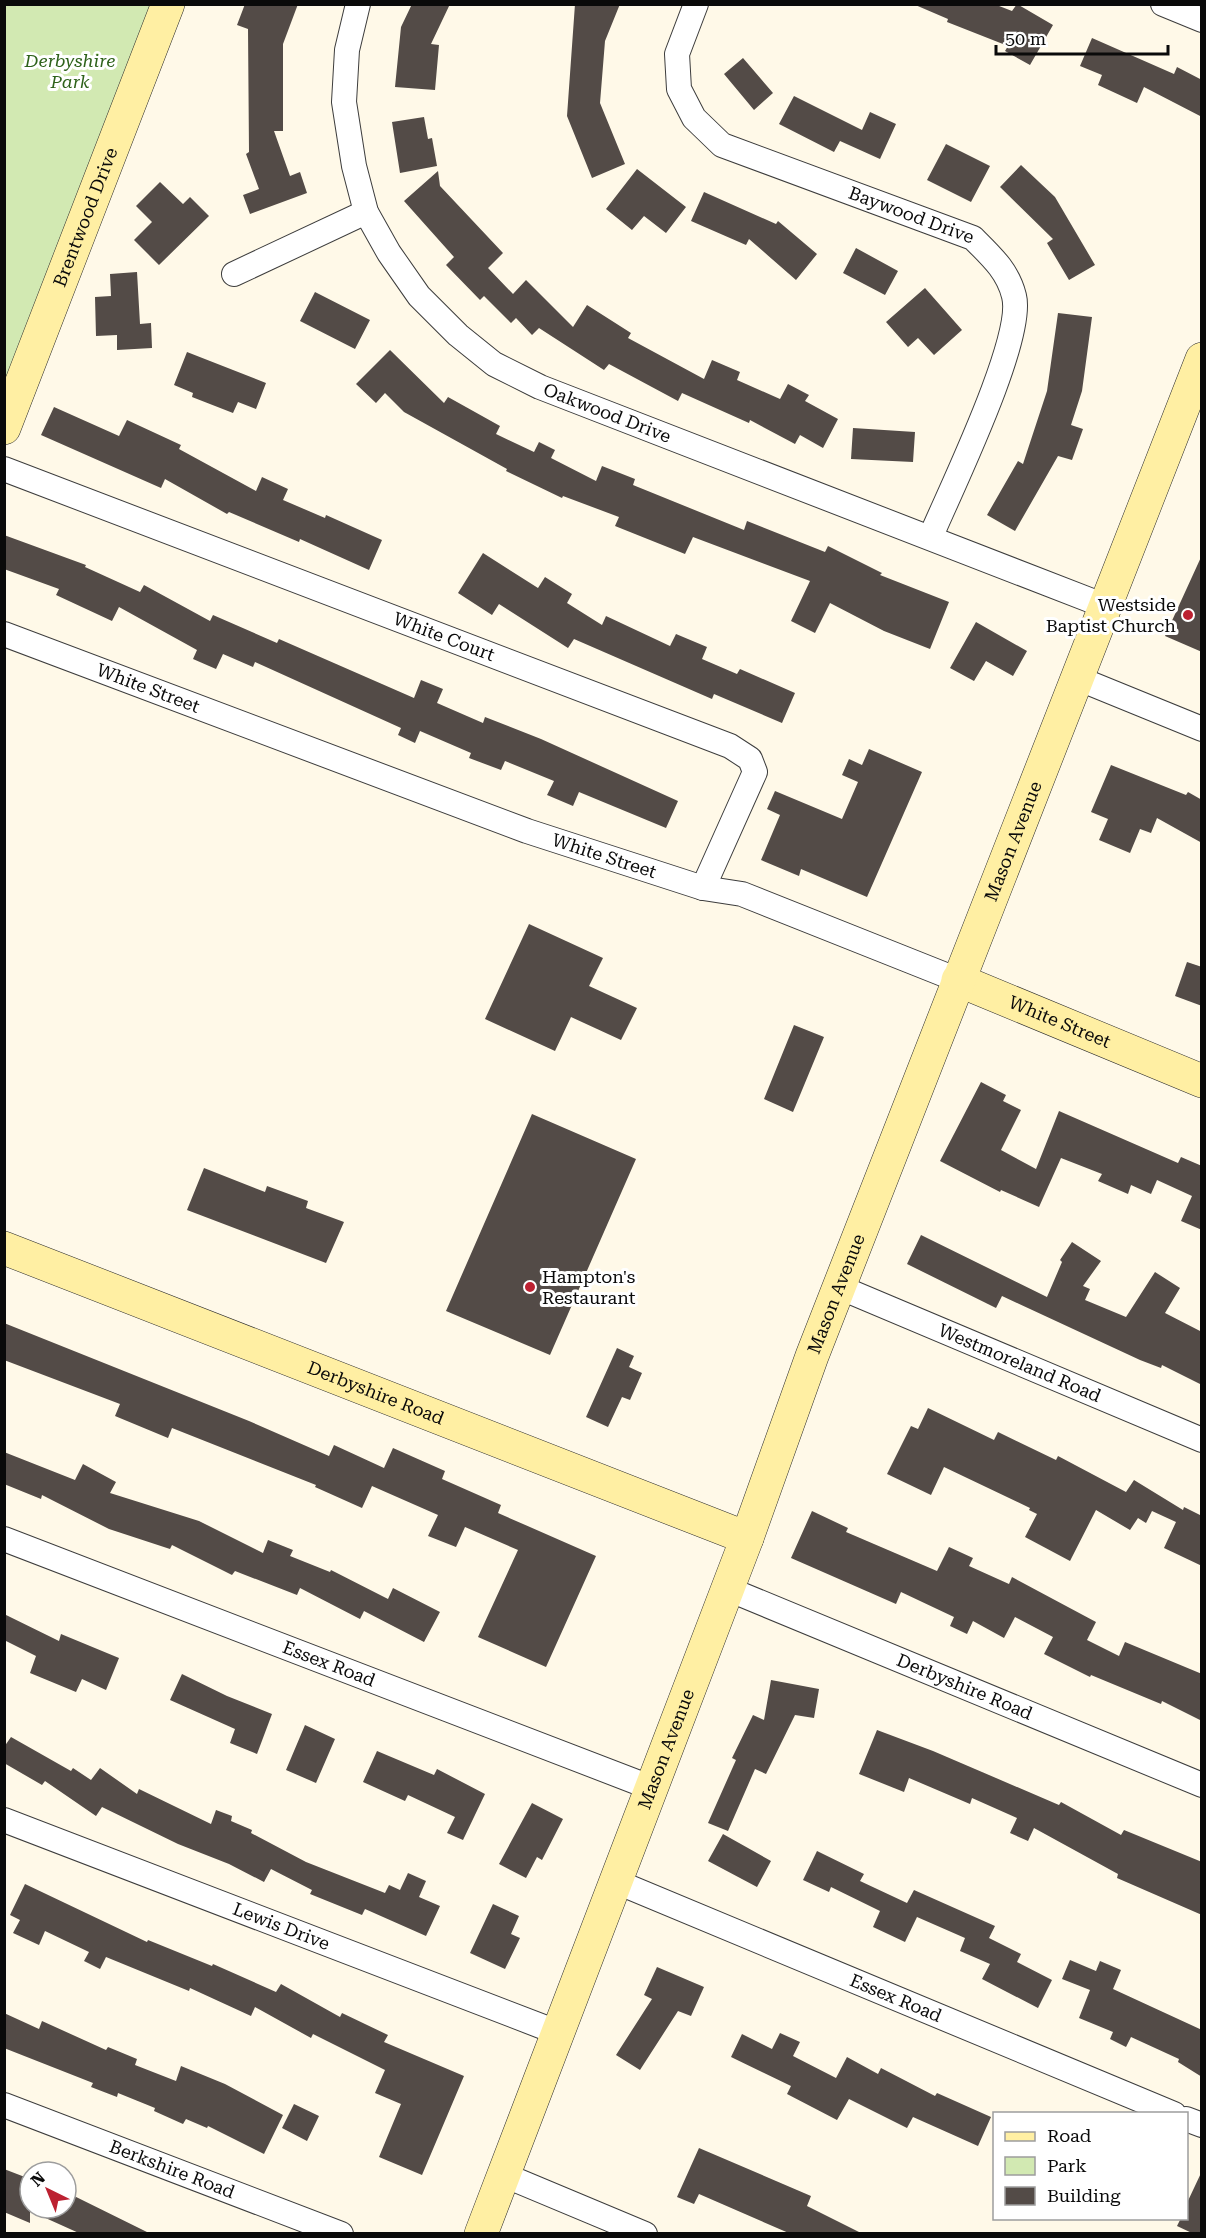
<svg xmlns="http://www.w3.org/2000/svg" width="1206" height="2238" font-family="'Roboto Serif',serif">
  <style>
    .green { fill: #d2e9b2 }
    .building { fill: #534b47 }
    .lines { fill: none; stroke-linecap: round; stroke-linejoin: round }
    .street-casing { stroke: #3d3d3d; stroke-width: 26 }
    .secondary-casing { stroke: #2c2c2c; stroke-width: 34 }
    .street { stroke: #fff; stroke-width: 24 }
    .secondary { stroke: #ffefa3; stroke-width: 33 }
    .poi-dot { fill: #bc2131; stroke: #fff; stroke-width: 2 }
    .labels { text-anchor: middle; stroke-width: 6; stroke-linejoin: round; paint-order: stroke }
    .park-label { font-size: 18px; font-style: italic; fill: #2e621b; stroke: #fff }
    .street-label { font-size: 18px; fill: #0a0a0a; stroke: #fff }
    .poi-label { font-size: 18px; fill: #0a0a0a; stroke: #fff; text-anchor: end }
  </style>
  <rect width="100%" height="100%" fill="#fff9e8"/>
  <path class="green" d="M5 5H168L5 428Z"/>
  <path class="building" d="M245 4H298L283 44V131H274L290 176 300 172 307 193 250 214 243 195 259 189 246 154 249 152 248 29 237 25Z
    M412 4H450L431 44 439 45 435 90 395 87 401 27Z
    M575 4H620L605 41 600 103 625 164 592 178 567 116Z
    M913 4H994L1012 11 1017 4 1053 25 1030 65 1005 51 1008 46 947 22 948 19Z
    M1092 38 1174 74 1177 67 1202 80V117L1144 87 1137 103 1098 85 1102 75 1080 66Z
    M743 58 773 93 754 110 724 74Z
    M794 96 862 130 870 112 896 124 880 159 840 141 834 152 779 124Z
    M424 117 428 139 432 138 437 166 400 173 392 122Z
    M946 144 990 166 971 202 927 180Z
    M1021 165 1055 197 1095 265 1069 280 1047 243 1053 239 1000 187Z
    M637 169 686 207 666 233 644 216 632 230 606 209Z
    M438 171 440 186 503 253 488 268 513 294 526 280 573 327 587 305 631 333 628 338 704 379 712 360 740 372 737 380 780 399 788 384 809 395 805 401 838 419 823 448 800 435 795 444 750 420 749 423 682 393 678 401 609 364 604 370 539 328 532 335 516 318 511 323 484 296 480 300 446 265 454 257 404 201Z
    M160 182 183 204 190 197 209 216 159 265 134 240 152 222 136 206Z
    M704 192 776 224 778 221 817 254 796 280 749 239 746 245 691 221Z
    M856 248 898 271 885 295 843 273Z
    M137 272 140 324 151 323 152 348 117 350V335L96 336 95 297 111 296 110 274Z
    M925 288 962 330 934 355 918 338 908 347 886 322Z
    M315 292 370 320 355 349 300 321Z
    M1058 313 1092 317 1082 391 1071 425 1083 429 1072 460 1058 456 1015 531 987 515 1018 461 1023 464 1047 391Z
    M390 350 444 403 448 397 500 426 496 434 534 452 539 442 555 450 551 458 596 481 602 466 635 479 633 485 744 530 747 521 825 552 828 546 882 573 880 575 949 602 930 649 884 631 830 603 815 633 791 621 810 581 693 537 685 554 615 526 619 517 563 496 562 498 506 471 507 469 404 412 385 393 376 403 356 384Z
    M187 352 266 383 256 409 238 402 233 413 192 397 193 393 174 385Z
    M54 407 119 436 127 420 181 445 179 449 256 491 262 477 288 489 283 500 325 518 326 515 382 540 369 570 300 539 299 542 229 512 227 514 165 479 161 488 41 435Z
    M853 428 915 432 913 462 851 459Z
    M4 535 86 565 85 567 140 592 144 585 210 621 213 615 277 643 279 639 414 698 421 680 443 689 437 703 483 723 485 717 541 739 678 801 666 828 579 792 573 806 547 795 554 781 505 761 501 770 469 758 471 753 420 731 415 743 398 735 401 728 255 662 253 667 223 654 216 669 193 659 197 650 119 607 112 621 56 595 59 589 4 569Z
    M483 553 538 588 545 577 572 594 567 603 602 625 606 616 670 646 676 634 707 647 702 659 737 674 740 669 795 693 782 723 714 694 712 699 574 639 568 648 499 604 492 615 458 593Z
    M1202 555V652L1165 636Z
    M976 622 1027 651 1013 676 986 661 974 681 950 668Z
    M869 749 922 772 867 897 801 869 799 876 761 860 780 815 767 809 775 791 842 819 858 782 842 775 849 759 862 765Z
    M1111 765 1186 795 1188 792 1202 800V843L1157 818 1151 833 1140 829 1130 853 1099 840 1108 819 1091 812Z
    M529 924 603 958 589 986 637 1008 621 1040 571 1017 555 1051 485 1019Z
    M1187 962 1202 967V1006L1175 996Z
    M794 1025 824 1037 793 1112 764 1099Z
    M981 1082 1006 1095 1003 1101 1021 1110 1001 1150 1036 1169 1059 1111 1178 1163 1181 1157 1202 1166V1230L1181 1221 1192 1196 1157 1180 1151 1194 1131 1185 1128 1194 1098 1181 1102 1174 1061 1158 1039 1207 1001 1190 1000 1192 940 1161Z
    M532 1114 636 1159 550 1355 446 1311Z
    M204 1168 265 1192 267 1186 308 1201 306 1208 344 1222 326 1263 187 1210Z
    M921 1235 1047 1297 1062 1262 1060 1260 1072 1242 1101 1261 1083 1286 1090 1289 1085 1300 1126 1317 1155 1272 1180 1288 1165 1313 1202 1332V1385L1162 1365 1161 1368 1140 1360 1002 1296 996 1308 907 1264Z
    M4 1323 249 1421 329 1456 334 1445 384 1468 393 1448 445 1471 442 1479 501 1505 498 1513 596 1556 546 1667 478 1637 518 1550 465 1527 456 1547 428 1536 438 1515 372 1486 362 1508 315 1487 316 1485 172 1428 168 1438 115 1416 120 1404 4 1360Z
    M617 1348 634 1356 629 1367 642 1373 630 1400 622 1397 608 1427 586 1417Z
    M928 1408 994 1440 998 1432 1056 1460 1058 1456 1126 1492 1134 1480 1183 1510 1184 1507 1202 1516V1566L1164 1548 1176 1522 1152 1511 1146 1523 1138 1518 1130 1530 1096 1510 1070 1561 1025 1537 1037 1514 1029 1510 1030 1508 944 1467 931 1495 887 1474 911 1426 918 1429Z
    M4 1452 75 1480 83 1464 116 1482 110 1493 199 1521 263 1553 268 1540 293 1550 290 1556 330 1572 331 1570 388 1599 393 1588 440 1612 424 1642 364 1611 360 1619 300 1588 297 1595 235 1571 232 1575 172 1545 170 1549 109 1529 42 1495 41 1499 4 1484Z
    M812 1511 848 1528 846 1532 937 1571 949 1547 973 1558 969 1566 1009 1584 1012 1577 1096 1622 1087 1640 1119 1656 1125 1642 1202 1674V1721L1162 1701 1161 1704 1091 1675 1090 1677 1044 1654 1053 1637 1015 1617 1004 1638 973 1621 967 1634 950 1626 954 1617 901 1592 896 1604 791 1558Z
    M4 1614 59 1641 61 1634 119 1658 106 1690 82 1679 76 1692 30 1673 36 1656 4 1640Z
    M182 1674 227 1696 272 1714 257 1754 230 1743 235 1729 170 1700Z
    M771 1680 819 1689 814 1718 795 1715 766 1774 755 1769 728 1831 708 1823 736 1760 732 1758 753 1715 764 1720Z
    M305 1725 335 1739 316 1783 286 1770Z
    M877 1730 933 1751 1059 1805 1061 1802 1121 1835 1124 1830 1202 1862V1915L1117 1878 1118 1874 1034 1828 1028 1841 1010 1833 1017 1818 972 1798 970 1804 909 1778 904 1792 859 1774Z
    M11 1737 71 1771 73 1768 91 1780 100 1768 137 1794 139 1789 211 1824 216 1810 232 1816 231 1821 252 1830 251 1833 306 1862 385 1893 389 1885 400 1890 408 1873 426 1881 419 1897 440 1906 426 1936 365 1909 362 1915 310 1894 312 1890 271 1869 264 1882 229 1864 178 1844 102 1807 96 1816 45 1781 42 1785 4 1763V1747Z
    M377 1751 434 1775 437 1769 485 1794 463 1840 447 1833 455 1817 408 1795 405 1801 363 1782Z
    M532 1803 563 1819 542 1860 537 1857 526 1878 499 1864Z
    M723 1834 771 1861 757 1887 708 1861Z
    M817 1851 864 1874 860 1881 907 1903 914 1890 995 1926 989 1938 1021 1954 1017 1962 1052 1980 1038 2008 982 1979 990 1964 960 1951 965 1938 917 1917 905 1942 873 1927 880 1911 831 1887 829 1892 803 1880Z
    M25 1884 147 1942 148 1940 212 1966 213 1964 276 1992 281 1984 340 2017 342 2013 388 2035 384 2042 464 2076 422 2175 379 2157 401 2104 375 2093 385 2070 313 2034 311 2038 255 2007 251 2016 190 1988 189 1991 106 1957 100 1969 84 1961 89 1952 45 1931 39 1945 13 1933 20 1920 10 1915Z
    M493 1904 519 1916 511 1934 520 1938 505 1969 470 1953Z
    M1070 1960 1096 1971 1100 1961 1121 1970 1113 1989 1202 2030V2077L1178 2062 1179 2059 1131 2037 1126 2047 1110 2039 1113 2032 1079 2018 1090 1990 1062 1979Z
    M657 1967 704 1987 691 2016 678 2011 640 2070 616 2055 652 1999 644 1995Z
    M4 2013 39 2029 42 2021 106 2050 108 2047 137 2059 135 2065 176 2081 181 2066 225 2084 283 2115 264 2154 208 2126 207 2128 186 2119 183 2124 154 2111 155 2108 118 2093 117 2097 91 2087 93 2083 4 2048Z
    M780 2033 800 2042 793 2056 836 2078 847 2057 878 2074 881 2068 935 2096 937 2093 991 2117 978 2146 913 2117 907 2128 849 2099 837 2120 787 2094 791 2086 731 2057 742 2034 772 2049Z
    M294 2104 319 2116 307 2141 282 2128Z
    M699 2148 811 2196 807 2206 863 2234H791L699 2194 694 2204 677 2197Z
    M4 2169 30 2179V2208H66V2192L151 2234H81L30 2211V2223L4 2212Z
    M1202 2171V2234H1194L1177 2226 1181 2218H1186V2205Z"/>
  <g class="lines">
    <defs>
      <g id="street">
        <path id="s1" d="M358 4 347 50 344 102 354 166 366 212 389 253 419 296 458 335 494 364 540 387 1105 606"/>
        <path id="s2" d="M696 4 677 54 679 89 694 118 722 145 973 238C991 256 1008 271 1014 296 1025 338 950 491 931 536"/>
        <path d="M1163 4 1202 20"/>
        <path d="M234 274 366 212"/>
        <path id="s3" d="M4 469 730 746 750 759 755 772 703 888"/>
        <path id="s4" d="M4 634 527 831 703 888 742 894 958 980"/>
        <path d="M1077 678 1202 729"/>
        <path id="s5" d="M839 1287 1202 1440"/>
        <path id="s6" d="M4 1539 652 1788"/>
        <path id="s7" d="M728 1589 1202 1785"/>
        <path id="s8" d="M4 1820 559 2033"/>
        <path id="s9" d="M617 1882 1174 2114"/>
        <path id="s10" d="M4 2105 341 2234"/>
        <path d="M1186 2119 1202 2125"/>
        <path d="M504 2175 645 2234"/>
      </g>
      <g id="secondary">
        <path id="s11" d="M4 428 168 4"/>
        <path id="s12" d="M958 980 1202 1081"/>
        <path id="s13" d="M4 1248 747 1538"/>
        <path id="s14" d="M481 2234 747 1538 812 1356 1202 359"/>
      </g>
    </defs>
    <use href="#street" class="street-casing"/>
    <use href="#secondary" class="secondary-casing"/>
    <use href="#street" class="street"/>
    <use href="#secondary" class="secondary"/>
  </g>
  <g class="poi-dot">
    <circle cx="1188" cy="615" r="6"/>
    <circle cx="530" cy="1287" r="6"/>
  </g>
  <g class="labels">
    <g class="park-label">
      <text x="70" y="67">Derbyshire<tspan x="70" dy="21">Park</tspan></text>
    </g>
    <g class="street-label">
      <text dy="6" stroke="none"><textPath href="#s11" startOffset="226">Brentwood Drive</textPath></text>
      <text dy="6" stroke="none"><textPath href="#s2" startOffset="362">Baywood Drive</textPath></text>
      <text dy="6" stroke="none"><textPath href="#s1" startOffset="536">Oakwood Drive</textPath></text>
      <text dy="6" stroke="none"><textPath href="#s3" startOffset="471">White Court</textPath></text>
      <text dy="6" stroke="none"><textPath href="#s4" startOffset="154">White Street</textPath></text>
      <text dy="6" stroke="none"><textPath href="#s14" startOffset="1491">Mason Avenue</textPath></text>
      <text dy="6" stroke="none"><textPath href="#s4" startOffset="640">White Street</textPath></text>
      <text dy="6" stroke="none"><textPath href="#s12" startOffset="110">White Street</textPath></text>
      <text dy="6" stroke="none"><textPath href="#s14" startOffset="1005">Mason Avenue</textPath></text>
      <text dy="6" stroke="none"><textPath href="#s5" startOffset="196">Westmoreland Road</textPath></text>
      <text dy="6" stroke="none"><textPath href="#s13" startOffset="399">Derbyshire Road</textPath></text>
      <text dy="6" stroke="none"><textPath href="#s6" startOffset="348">Essex Road</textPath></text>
      <text dy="6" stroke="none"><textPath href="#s7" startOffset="256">Derbyshire Road</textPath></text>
      <text dy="6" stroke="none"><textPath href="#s14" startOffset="519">Mason Avenue</textPath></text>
      <text dy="6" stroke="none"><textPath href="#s8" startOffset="297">Lewis Drive</textPath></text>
      <text dy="6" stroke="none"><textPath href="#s9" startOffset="302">Essex Road</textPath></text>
      <text dy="6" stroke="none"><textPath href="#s10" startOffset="180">Berkshire Road</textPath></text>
    </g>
    <g class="poi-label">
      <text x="1176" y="611">Westside<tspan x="1176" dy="21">Baptist Church</tspan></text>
      <text x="542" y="1283" text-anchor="start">Hampton's<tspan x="542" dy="21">Restaurant</tspan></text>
    </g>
  </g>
  <rect width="1206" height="2238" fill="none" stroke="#0a0a0a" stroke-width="12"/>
  <rect x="993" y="2112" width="195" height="108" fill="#ffffff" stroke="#9d9d9d" stroke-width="1.5"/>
  <rect x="1005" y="2132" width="30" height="9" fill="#ffefa3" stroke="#9d9d9d" stroke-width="1.5"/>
  <text x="1047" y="2142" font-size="18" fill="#0a0a0a">Road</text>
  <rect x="1005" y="2157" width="30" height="18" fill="#d2e9b2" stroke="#9d9d9d" stroke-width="1.5"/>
  <text x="1047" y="2172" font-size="18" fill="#0a0a0a">Park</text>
  <rect x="1005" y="2187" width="30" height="18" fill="#534b47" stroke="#9d9d9d" stroke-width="1.5"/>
  <text x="1047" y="2202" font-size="18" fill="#0a0a0a">Building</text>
  <g transform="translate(48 2190) rotate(317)"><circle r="28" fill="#ffffff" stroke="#9d9d9d" stroke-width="1.5"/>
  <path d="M0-4.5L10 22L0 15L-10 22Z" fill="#bc2131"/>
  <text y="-9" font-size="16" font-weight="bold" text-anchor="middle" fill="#0a0a0a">N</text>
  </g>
  <path d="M996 45v9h172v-9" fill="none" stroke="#0a0a0a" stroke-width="3"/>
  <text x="1005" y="45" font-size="18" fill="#0a0a0a" stroke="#ffffff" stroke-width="4.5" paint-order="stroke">50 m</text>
</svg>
